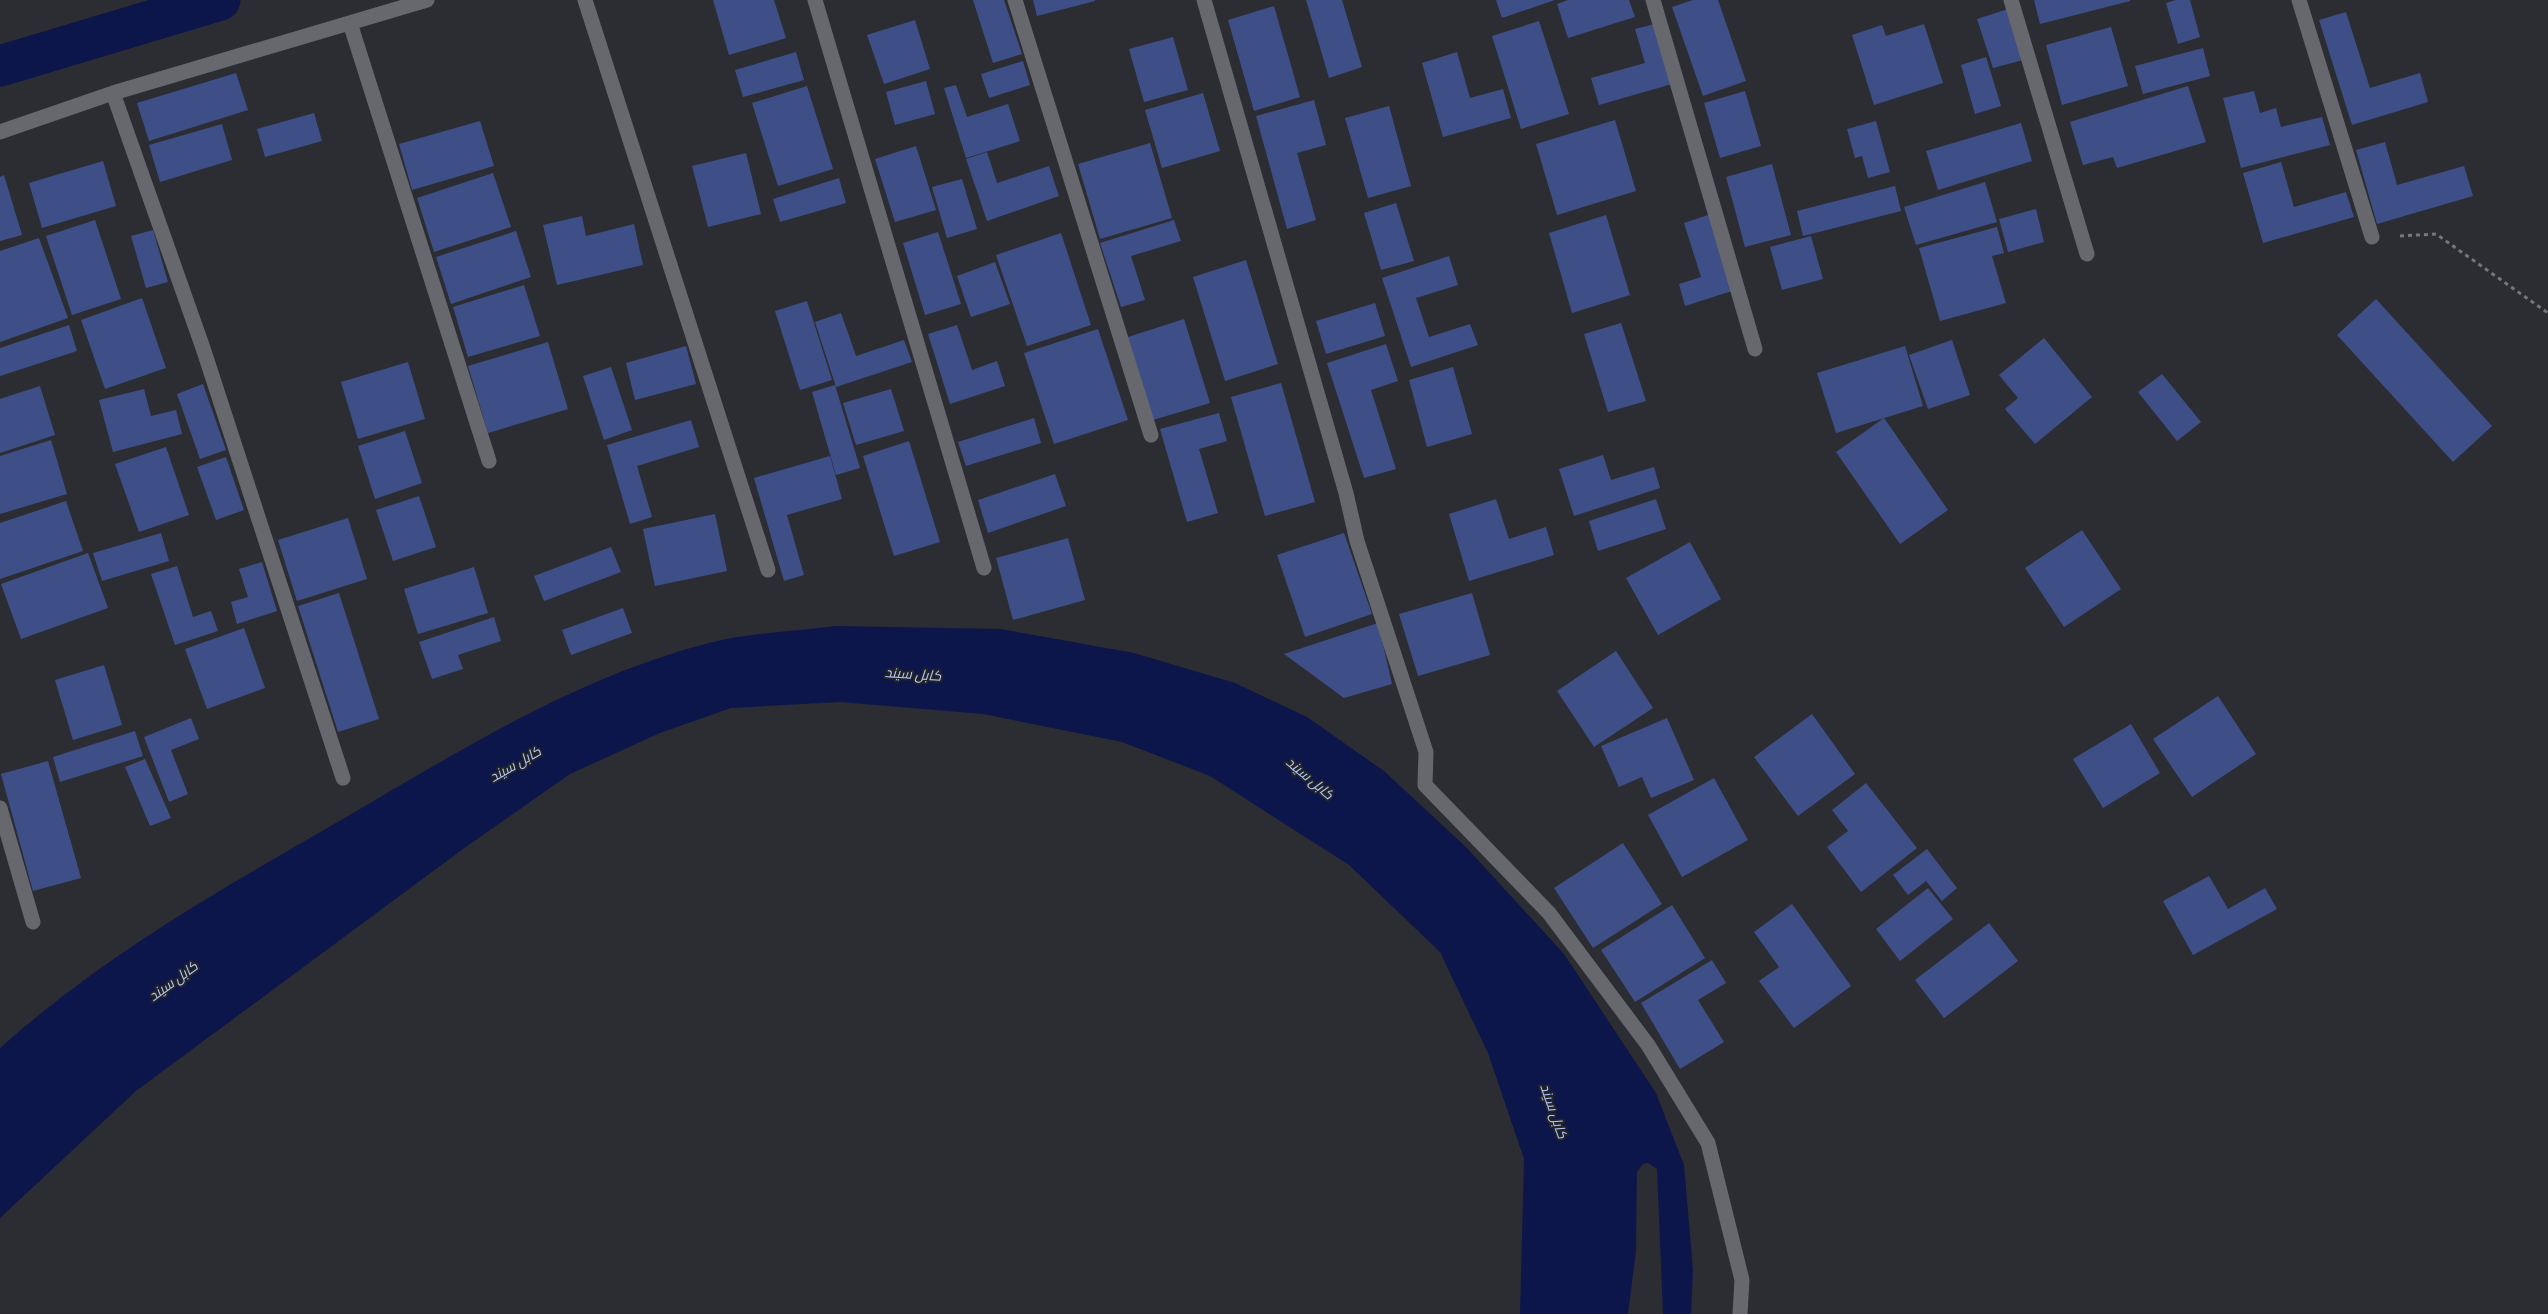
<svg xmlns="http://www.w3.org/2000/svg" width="2548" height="1314" font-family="'PT Sans Narrow',Cairo,sans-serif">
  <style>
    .water { fill: #0d164a }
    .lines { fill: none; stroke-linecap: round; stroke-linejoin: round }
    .canal { stroke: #0d164a; stroke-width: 41 }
    .building { fill: #3e4f88 }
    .path { stroke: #75767a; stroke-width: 3; stroke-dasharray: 4 4; stroke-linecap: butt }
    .minor { stroke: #66686e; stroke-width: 15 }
    .labels { text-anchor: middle; stroke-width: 4; stroke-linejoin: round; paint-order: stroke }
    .water-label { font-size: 14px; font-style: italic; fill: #b4c7fb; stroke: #222428 }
  </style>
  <rect width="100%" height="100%" fill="#2c2d32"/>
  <path class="water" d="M836 626 1001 629 1134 653 1235 683 1307 717 1384 771 1467 848 1564 954 1656 1093 1684 1165 1693 1270 1691 1314H1663L1657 1169 1648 1163 1643 1164 1637 1172 1636 1251 1628 1314H1520L1524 1159 1488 1053 1440 952 1349 865 1210 776 1122 742 983 714 840 702 731 708 660 733 570 774 463 849 136 1091 0 1218V1048C105 954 227 886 348 816 464 748 581 675 713 642 750 633 798 631 836 626Z"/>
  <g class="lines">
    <path class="canal" d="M0 66 220 0"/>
  </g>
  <path class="building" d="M713 0H774L786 38 729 55Z
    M973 0H1004L1022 54 993 63Z
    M1033 0H1095V1L1037 16Z
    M1306 0H1342L1362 67 1329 78Z
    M1496 0H1555L1502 18Z
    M1568 0H1629L1635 17 1568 38 1557 4Z
    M1693 0H1718L1746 81 1703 96 1672 7Z
    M2034 0H2130V1L2040 24Z
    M2176 0H2190L2200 37 2178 44 2166 3Z
    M1274 6 1300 97 1254 111 1228 20Z
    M2008 9 2023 60 1993 68 1977 19Z
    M2346 12 2370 88 2420 73 2428 102 2352 125 2319 20Z
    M915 20 930 69 884 84 867 35Z
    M1539 21 1569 114 1521 129 1492 36Z
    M1655 24 1672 84 1599 105 1591 78 1645 63 1635 29Z
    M1924 24 1943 83 1874 105 1852 35 1882 25 1886 36Z
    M2111 27 2128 86 2062 105 2046 45Z
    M1173 37 1188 90 1144 102 1129 49Z
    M2203 48 2210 76 2143 94 2135 66Z
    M796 52 804 80 743 97 735 70Z
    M1457 52 1470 98 1503 89 1511 118 1443 137 1422 63Z
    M1986 57 2001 106 1975 114 1961 65Z
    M1023 61 1030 85 989 98 981 74Z
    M236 73 248 110 149 141 137 103Z
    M926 81 935 114 895 125 886 92Z
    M956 85 967 117 1008 104 1020 141 966 158 944 88Z
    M807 86 833 169 778 186 752 103Z
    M2188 86 2206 142 2117 168 2113 157 2083 165 2070 122Z
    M1745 91 1761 146 1720 158 1704 103Z
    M2254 91 2260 113 2276 108 2281 127 2322 117 2330 145 2241 168 2223 98Z
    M1203 93 1220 151 1162 168 1145 110Z
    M1314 100 1326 145 1297 153 1316 220 1287 229 1256 116Z
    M1389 106 1411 186 1368 198 1345 118Z
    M314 113 322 141 265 157 257 129Z
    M1615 120 1636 191 1557 215 1536 144Z
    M480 121 494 166 412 190 399 144Z
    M1876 121 1890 172 1868 178 1862 156 1855 158 1847 129Z
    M2021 123 2032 161 1938 190 1926 151Z
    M222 124 232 160 160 182 149 145Z
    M2385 142 2397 185 2464 166 2473 196 2377 224 2356 150Z
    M1150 143 1172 218 1100 239 1078 164Z
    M916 146 936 210 895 222 875 159Z
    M987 152 997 183 1049 166 1059 196 987 221 966 159Z
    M746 153 761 214 708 227 692 166Z
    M103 161 116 206 42 228 29 183Z
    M2281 162 2294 207 2346 192 2354 217 2263 243 2243 173Z
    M1772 164 1791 235 1745 247 1726 177Z
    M493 173 511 227 434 252 417 198Z
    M4 175 22 235 0 241V177Z
    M839 178 846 203 780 222 773 199Z
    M962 179 977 229 947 238 932 187Z
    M1985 182 1997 222 1916 245 1904 207Z
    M1895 186 1901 211 1803 236 1797 211Z
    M1396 203 1414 261 1381 270 1364 213Z
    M2036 209 2044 242 2008 252 1999 219Z
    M1711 214 1735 290 1685 306 1679 284 1701 277 1684 223Z
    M1606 215 1630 295 1572 313 1549 233Z
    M582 216 586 236 634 224 643 265 557 285 543 225Z
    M95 220 121 299 72 315 46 236Z
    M1174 220 1181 241 1131 256 1145 300 1121 307 1100 243Z
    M1997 227 2004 253 1992 256 2006 303 1940 321 1919 248Z
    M153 230 168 282 146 288 131 236Z
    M516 231 531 277 451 304 436 257Z
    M938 232 961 304 925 315 903 243Z
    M1061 233 1091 325 1027 346 996 255Z
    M1811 236 1823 279 1782 290 1770 247Z
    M39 238 68 318 0 342V251Z
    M1449 256 1458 285 1416 298 1429 337 1470 324 1478 345 1411 367 1382 278Z
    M1246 260 1278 364 1225 381 1193 277Z
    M995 262 1010 304 971 317 957 276Z
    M524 285 540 336 468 357 453 307Z
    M142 298 166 368 105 389 81 320Z
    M2376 299 2492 426 2453 462 2337 335Z
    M807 301 832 380 800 390 775 311Z
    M1375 303 1385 336 1326 354 1316 321Z
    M841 313 856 356 904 340 912 362 836 387 815 322Z
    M1184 319 1210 403 1153 420 1128 337Z
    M1621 323 1646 401 1608 412 1584 334Z
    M69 325 77 351 0 376V348Z
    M957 325 972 370 997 361 1005 386 950 404 928 334Z
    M1098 329 1128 420 1054 444 1024 353Z
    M2044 338 2092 397 2035 444 2005 409 2018 398 1999 375Z
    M1952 340 1970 395 1928 409 1909 355Z
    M548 342 568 409 488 433 468 366Z
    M1386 344 1398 381 1371 390 1396 469 1364 478 1327 363Z
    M686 346 696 384 635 400 626 363Z
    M1905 346 1923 406 1836 433 1817 373Z
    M408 362 425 419 358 439 341 382Z
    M611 367 632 430 604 440 583 376Z
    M1453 367 1472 434 1427 447 1409 380Z
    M2162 374 2201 422 2177 441 2138 392Z
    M1281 383 1315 502 1265 516 1231 397Z
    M203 384 226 450 200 459 177 394Z
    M835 385 860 468 836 475 812 392Z
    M40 386 55 435 0 453V399Z
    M144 389 151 416 176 410 182 434 113 452 99 400Z
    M891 389 904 431 856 445 843 403Z
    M1219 413 1227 441 1199 449 1218 513 1187 522 1160 429Z
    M1034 418 1041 443 966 466 958 442Z
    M1884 418 1948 510 1900 544 1836 452Z
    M691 420 699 447 637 466 652 517 630 524 607 445Z
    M405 431 422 483 375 499 358 446Z
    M51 440 67 494 0 514V456Z
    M909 441 940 542 894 556 863 456Z
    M166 447 189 515 139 532 115 464Z
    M1603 455 1611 480 1654 467 1660 488 1574 516 1559 469Z
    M830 456 842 499 787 515 804 575 784 581 754 478Z
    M226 457 244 510 216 520 197 467Z
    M1055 474 1066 506 988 533 978 500Z
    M419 496 436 547 393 561 376 510Z
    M1496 499 1509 539 1546 527 1554 555 1469 581 1449 514Z
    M1656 499 1666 529 1598 551 1589 521Z
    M66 501 83 551 0 579V523Z
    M715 514 727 571 655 586 643 529Z
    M348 518 367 579 297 601 278 540Z
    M2082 530 2121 589 2064 627 2025 568Z
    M161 533 169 561 102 581 93 553Z
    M1344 533 1372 614 1305 637 1277 555Z
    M1068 538 1085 600 1013 620 996 558Z
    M1690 542 1721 599 1658 635 1626 578Z
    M611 547 621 572 544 601 534 576Z
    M88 553 108 608 21 639 1 584Z
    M262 562 277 611 237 624 231 602 248 597 239 569Z
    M177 566 193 617 211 611 218 631 175 645 151 574Z
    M474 567 488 613 418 634 404 589Z
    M339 593 379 719 338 732 298 606Z
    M1472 593 1490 655 1418 676 1399 614Z
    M623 608 632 633 571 655 562 630Z
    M494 617 501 641 458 655 463 669 432 679 419 642Z
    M1378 623 1392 684 1344 698 1284 654Z
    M244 628 265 688 207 709 185 649Z
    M1616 651 1653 708 1594 747 1557 691Z
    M104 665 122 725 73 740 55 680Z
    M2218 696 2256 754 2192 797 2153 739Z
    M1812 714 1855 774 1798 816 1754 757Z
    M191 718 199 739 171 750 188 794 169 802 144 737Z
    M1667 718 1694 780 1651 798 1642 777 1619 787 1601 746Z
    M2131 724 2160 773 2103 808 2073 759Z
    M135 731 143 756 60 782 53 757Z
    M145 759 171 818 150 826 125 767Z
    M48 761 81 878 33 891 1 774Z
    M1714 778 1748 840 1682 877 1648 815Z
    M1866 783 1917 848 1861 892 1827 847 1848 831 1832 810Z
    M1623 843 1662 904 1593 948 1554 888Z
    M1927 849 1957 888 1942 901 1926 881 1908 895 1893 875Z
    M2209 876 2228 909 2265 888 2277 909 2193 955 2163 901Z
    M1928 888 1953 919 1900 961 1876 929Z
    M1792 904 1851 986 1794 1028 1759 981 1779 967 1754 932Z
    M1672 905 1705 958 1635 1002 1601 950Z
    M1989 923 2018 961 1944 1018 1915 980Z
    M1712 960 1726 983 1698 1000 1724 1042 1680 1069 1641 1003Z"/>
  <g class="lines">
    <path class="path" d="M2400 236 2436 234 2548 313"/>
    <path class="minor" d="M585 0 768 570
      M815 0 984 568
      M1015 0 1151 435
      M1204 0 1346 493 1357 541 1426 752 1425 785 1549 913 1648 1045 1708 1143 1742 1280 1740 1314
      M1653 0 1755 349
      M2011 0 2087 254
      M2299 0 2372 237
      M350 23 489 461
      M113 93 203 348 343 778
      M0 132 113 93 427 0
      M0 808 33 922"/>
  </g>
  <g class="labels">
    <g class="water-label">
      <text transform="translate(913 674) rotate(4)" y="5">کابل سيند</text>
      <text transform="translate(515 764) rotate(-30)" y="5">کابل سيند</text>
      <text transform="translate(1310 778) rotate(40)" y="5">کابل سيند</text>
      <text transform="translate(173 981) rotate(-36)" y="5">کابل سيند</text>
      <text transform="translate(1554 1111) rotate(71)" y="5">کابل سيند</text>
    </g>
  </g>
</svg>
